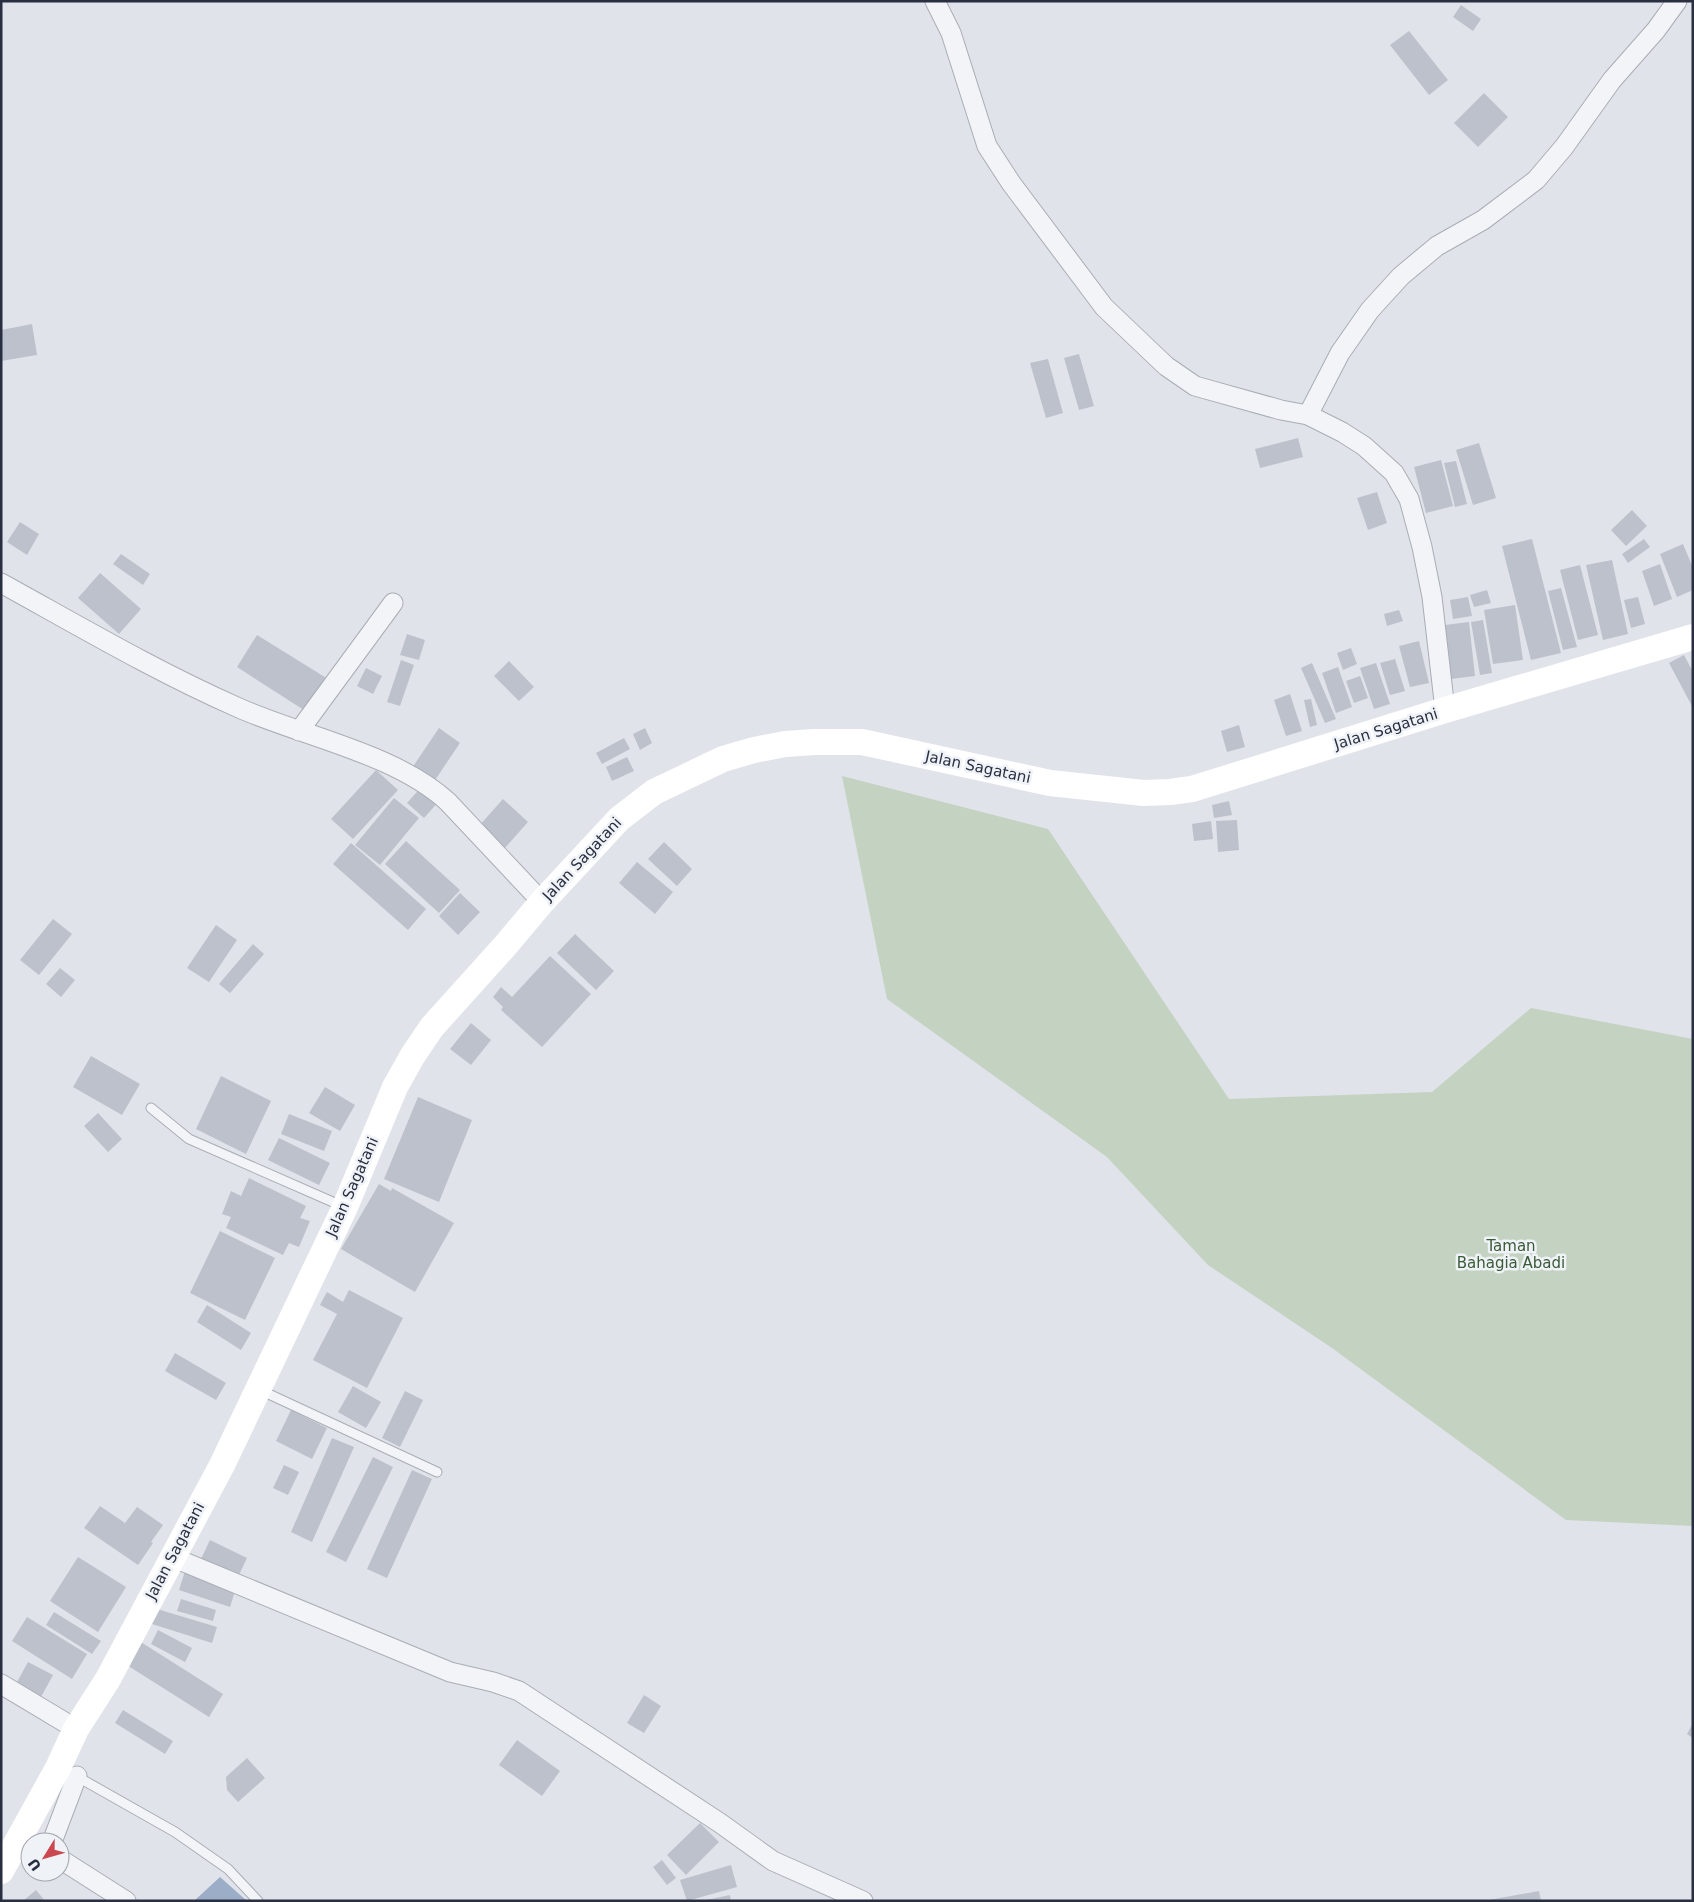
<svg xmlns="http://www.w3.org/2000/svg" width="1694" height="1902" font-family="'DejaVu Sans',sans-serif">
  <style>
    .green { fill: #c4d2c1 }
    .water { fill: #9cadc8 }
    .building { fill: #bdc1cb }
    .lines { fill: none; stroke-linecap: round; stroke-linejoin: round }
    .lane-casing { stroke: #a9adb6; stroke-width: 11 }
    .street-casing { stroke: #a9adb6; stroke-width: 21 }
    .lane { stroke: #f3f4f7; stroke-width: 9 }
    .street { stroke: #f3f4f7; stroke-width: 19 }
    .secondary { stroke: #fff; stroke-width: 26 }
    .labels { text-anchor: middle; stroke-width: 5; stroke-linejoin: round; paint-order: stroke }
    .street-label { font-size: 15px; fill: #292f40; stroke: #eff2f6 }
    .park-label { font-size: 15px; fill: #3a5b37; stroke: #eff2f6 }
  </style>
  <rect width="100%" height="100%" fill="#e0e3e9"/>
  <path class="green" d="M842 776 1048 829 1229 1099 1432 1092 1531 1008 1693 1039V1526L1566 1520 1332 1348 1208 1265 1107 1157 887 999Z"/>
  <path class="water" d="M220 1877 247 1901H194Z"/>
  <path class="building" d="M1461 5 1481 19 1473 31 1453 17Z
    M1409 31 1448 80 1429 95 1390 45Z
    M1484 93 1508 117 1478 147 1454 123Z
    M32 324 37 355 1 361V330Z
    M1079 354 1094 406 1079 410 1064 358Z
    M1048 359 1063 413 1046 418 1030 363Z
    M1298 438 1303 457 1260 468 1255 449Z
    M1479 443 1496 498 1473 505 1456 450Z
    M1441 460 1453 506 1426 513 1414 467Z
    M1456 461 1467 504 1455 507 1444 463Z
    M1377 492 1387 523 1368 530 1357 498Z
    M1632 510 1647 526 1626 546 1611 530Z
    M20 522 39 534 27 555 7 542Z
    M1532 539 1561 653 1531 660 1502 546Z
    M1644 539 1650 547 1628 563 1622 554Z
    M1683 544 1693 568V590L1677 597 1660 554Z
    M121 554 150 574 143 585 113 564Z
    M1612 560 1628 634 1603 640 1586 565Z
    M1660 564 1672 599 1654 606 1642 571Z
    M1580 565 1598 635 1578 640 1560 570Z
    M100 573 141 609 119 634 78 598Z
    M1561 588 1577 647 1563 650 1548 591Z
    M1487 590 1491 603 1474 607 1470 595Z
    M1468 597 1472 616 1453 619 1450 600Z
    M1638 597 1645 624 1631 628 1624 600Z
    M1515 605 1523 660 1493 664 1484 610Z
    M1399 610 1403 621 1387 626 1384 614Z
    M1483 620 1492 673 1480 675 1471 622Z
    M1469 622 1475 676 1451 679 1445 625Z
    M407 634 425 640 419 660 400 655Z
    M257 635 328 679 307 712 237 667Z
    M1419 641 1429 683 1410 687 1399 646Z
    M1351 648 1357 664 1343 670 1337 653Z
    M1684 655 1693 672V708L1669 663Z
    M1395 659 1405 691 1390 695 1380 663Z
    M401 660 414 665 400 706 387 702Z
    M509 661 534 687 519 701 494 676Z
    M1312 663 1336 719 1325 723 1301 668Z
    M1376 663 1390 704 1374 709 1360 668Z
    M1338 667 1352 707 1336 713 1322 673Z
    M366 668 382 676 373 694 357 686Z
    M1360 676 1368 698 1354 703 1346 681Z
    M1290 694 1302 731 1286 736 1274 700Z
    M1311 699 1317 725 1310 727 1304 700Z
    M1239 725 1245 747 1227 752 1221 731Z
    M439 728 460 743 433 783 412 768Z
    M645 728 652 743 640 750 633 734Z
    M624 738 630 749 602 764 596 753Z
    M627 757 634 771 612 781 606 767Z
    M376 770 398 790 353 839 331 819Z
    M423 785 440 800 424 818 407 803Z
    M394 798 419 818 380 865 355 845Z
    M503 799 528 822 504 849 479 826Z
    M1229 801 1232 815 1214 818 1212 805Z
    M1237 820 1239 850 1218 852 1216 821Z
    M1211 821 1213 839 1194 841 1192 824Z
    M406 841 460 890 439 913 385 864Z
    M664 842 692 869 677 886 648 859Z
    M351 843 426 909 408 930 333 864Z
    M637 862 673 892 655 914 619 883Z
    M460 893 480 912 458 935 439 916Z
    M53 919 72 934 39 975 20 960Z
    M216 925 237 940 209 982 187 968Z
    M575 934 614 971 596 990 557 953Z
    M253 944 264 954 230 993 219 984Z
    M550 956 591 994 542 1047 501 1010 503 1007 493 997 501 987 512 997Z
    M60 968 75 980 61 997 46 984Z
    M471 1023 491 1040 471 1065 450 1049Z
    M91 1056 140 1084 122 1115 73 1087Z
    M221 1076 271 1101 246 1154 196 1129Z
    M325 1087 355 1105 340 1131 309 1113Z
    M418 1097 472 1120 439 1202 384 1179Z
    M98 1113 122 1139 108 1152 84 1126Z
    M289 1114 332 1131 324 1151 281 1134Z
    M279 1138 330 1163 319 1185 268 1160Z
    M249 1178 306 1206 300 1218 310 1221 299 1247 289 1243 283 1255 226 1228 231 1217 222 1214 231 1191 241 1196Z
    M379 1184 391 1191 392 1188 454 1223 415 1292 341 1249Z
    M220 1231 275 1258 245 1320 190 1293Z
    M349 1290 403 1318 367 1388 313 1360 337 1314 320 1305 327 1292 343 1302Z
    M207 1305 251 1333 241 1350 197 1322Z
    M175 1353 226 1383 216 1400 165 1371Z
    M353 1386 381 1402 366 1428 338 1412Z
    M405 1391 423 1400 400 1447 382 1438Z
    M291 1410 327 1428 312 1459 276 1441Z
    M332 1438 354 1447 312 1542 291 1532Z
    M373 1457 393 1467 346 1562 326 1552Z
    M284 1465 299 1472 288 1495 273 1488Z
    M412 1470 432 1479 387 1578 367 1569Z
    M100 1506 125 1523 137 1507 163 1525 151 1542 153 1543 138 1565 84 1528Z
    M210 1540 247 1558 237 1579 200 1561Z
    M78 1557 126 1587 98 1632 50 1601Z
    M185 1571 236 1588 230 1607 179 1590Z
    M181 1599 216 1610 213 1621 177 1611Z
    M157 1609 217 1627 212 1643 152 1624Z
    M54 1612 101 1641 92 1654 46 1625Z
    M27 1617 87 1654 72 1679 12 1641Z
    M158 1630 192 1648 185 1662 151 1644Z
    M136 1639 223 1694 209 1717 122 1662Z
    M28 1662 53 1675 41 1697 16 1684Z
    M644 1695 661 1706 644 1733 627 1723Z
    M123 1710 173 1741 165 1754 115 1723Z
    M1693 1723V1738L1687 1734Z
    M517 1740 560 1771 542 1796 499 1765Z
    M247 1758 265 1778 238 1802 227 1790 226 1777Z
    M700 1823 719 1842 686 1875 667 1855Z
    M662 1860 676 1878 667 1885 653 1867Z
    M731 1865 737 1887 687 1901 680 1880Z
    M36 1890 45 1901H23Z
    M1539 1891 1541 1901H1489V1900Z
    M730 1895 731 1901H706V1900Z"/>
  <g class="lines">
    <defs>
      <path id="lane" d="M151 1108 189 1139 342 1206
        M260 1390 437 1472
        M76 1776 175 1832 228 1869 258 1901"/>
      <path id="street" d="M935 1 951 33 987 146 1011 183 1104 307 1166 366 1195 386 1281 410 1308 415 1342 432 1364 446 1394 473 1409 499 1422 547 1432 597 1445 710
        M1308 415 1340 353 1370 310 1401 276 1437 246 1483 220 1536 180 1564 147 1612 80 1656 30 1677 1
        M1 583C79 626 157 672 239 708 305 737 396 754 448 802L542 902
        M299 731 393 603
        M172 1557 450 1672 493 1682 519 1691 720 1823 773 1861 863 1901
        M1 1684 76 1729
        M52 1842 77 1776
        M60 1859 126 1901"/>
    </defs>
    <use href="#lane" class="lane-casing"/>
    <use href="#street" class="street-casing"/>
    <use href="#lane" class="lane"/>
    <use href="#street" class="street"/>
    <path class="secondary" d="M1 1871 58 1768 76 1729 108 1679 222 1465 345 1207 395 1087 413 1055 432 1027 505 946 542 902 619 819 654 792 723 759 754 750 785 744 815 742H862L1050 783 1144 793 1170 792 1192 789 1445 710 1693 637"/>
  </g>
  <g class="labels">
    <g class="street-label">
      <text transform="translate(1386 729) rotate(-17)" y="5">Jalan Sagatani</text>
      <text transform="translate(978 767) rotate(12)" y="5">Jalan Sagatani</text>
      <text transform="translate(582 859) rotate(-47)" y="5">Jalan Sagatani</text>
      <text transform="translate(352 1187) rotate(-66)" y="5">Jalan Sagatani</text>
      <text transform="translate(175 1551) rotate(-62)" y="5">Jalan Sagatani</text>
    </g>
    <g class="park-label">
      <text x="1511" y="1251">Taman<tspan x="1511" dy="17">Bahagia Abadi</tspan></text>
    </g>
  </g>
  <rect width="1694" height="1902" fill="none" stroke="#292f40" stroke-width="5"/>
  <g transform="translate(45 1857) rotate(233)"><circle r="24" fill="#eff2f6" stroke="#a0a4ad"/>
  <path d="M0-4L9 19L0 12L-9 19Z" fill="#ca484f"/>
  <text y="-8" font-size="14" font-weight="bold" text-anchor="middle" fill="#292f40">U</text>
  </g>
</svg>
